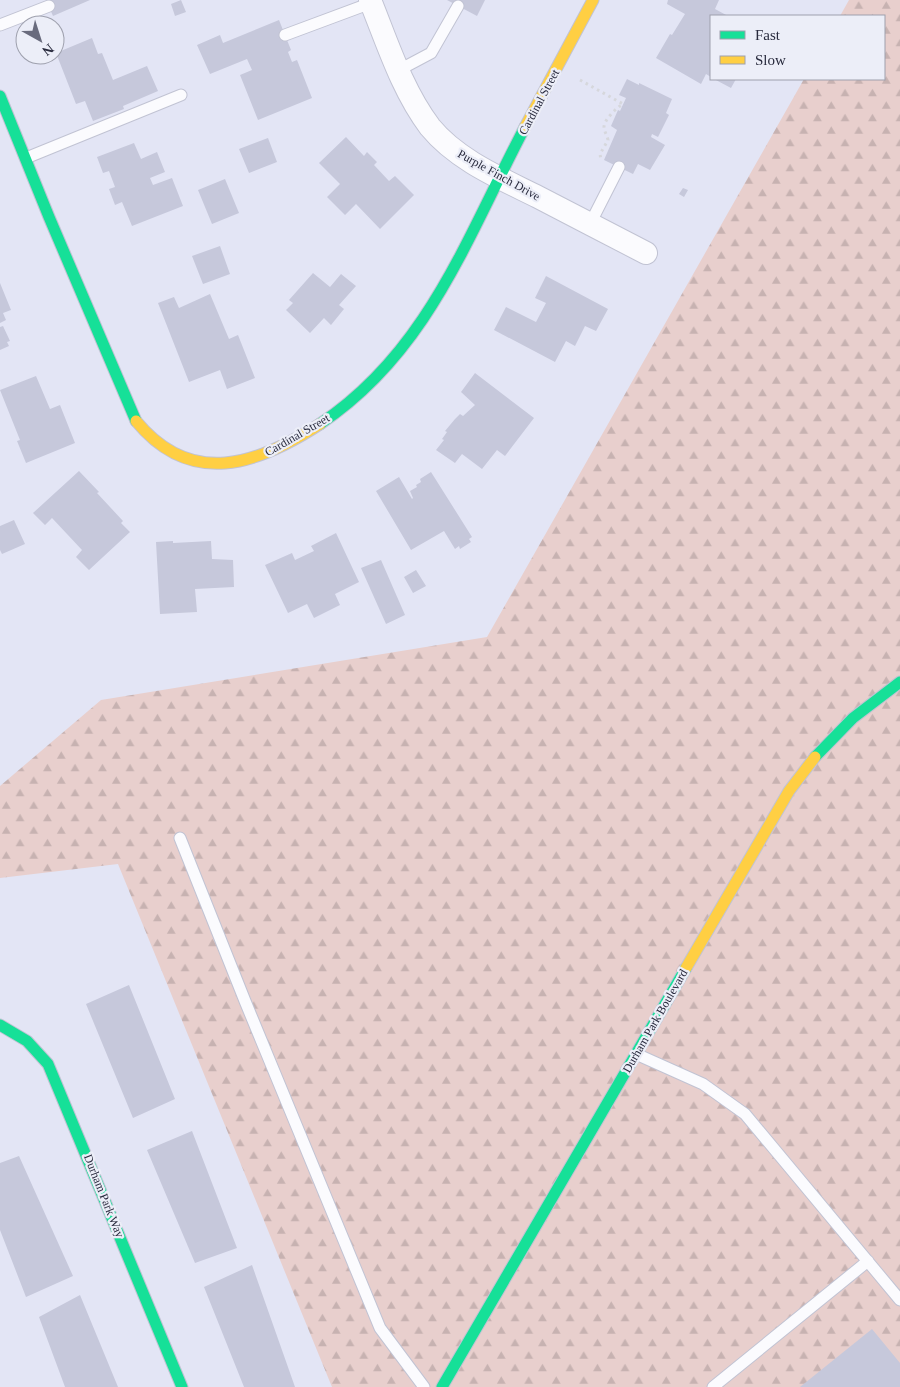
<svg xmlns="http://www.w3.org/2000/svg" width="900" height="1387" font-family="'Times New Roman',serif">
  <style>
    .forest { fill: url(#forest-firs) }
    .building { fill: #c6c8db }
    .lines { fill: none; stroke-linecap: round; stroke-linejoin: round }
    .lane-casing { stroke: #c1c3d3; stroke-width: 13 }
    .street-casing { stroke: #c1c3d3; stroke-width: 24 }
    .fast-casing { stroke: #c1c3d3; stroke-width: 13 }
    .slow-casing { stroke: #c1c3d3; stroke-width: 13 }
    .path { stroke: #d6d7dc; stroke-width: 3; stroke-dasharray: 2.5 4; stroke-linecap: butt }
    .lane { stroke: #fbfbfe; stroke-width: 11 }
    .street { stroke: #fbfbfe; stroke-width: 22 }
    .fast { stroke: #16e098; stroke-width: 11 }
    .slow { stroke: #ffcf43; stroke-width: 11 }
    .labels { text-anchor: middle; stroke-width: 4.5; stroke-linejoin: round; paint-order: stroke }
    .street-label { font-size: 12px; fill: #282a3d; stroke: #eceef8 }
  </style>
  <defs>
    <pattern id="forest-firs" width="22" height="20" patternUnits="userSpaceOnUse" patternTransform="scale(1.25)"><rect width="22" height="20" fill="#e8cfcd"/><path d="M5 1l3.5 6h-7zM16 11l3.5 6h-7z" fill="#c7b2b1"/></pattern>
  </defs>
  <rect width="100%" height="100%" fill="#e3e5f5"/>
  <path class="forest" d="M849 0H900V1387H332L118 864 0 878V786L101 700 487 637 804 79H884V16H840Z"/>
  <path class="building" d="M46 0H90L53 16Z
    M181 0 186 12 175 16 171 4Z
    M447 0H485L477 16Z
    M668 0H719L715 9 728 16H711V77L706 74 701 84 656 58 670 34 672 35 685 14 667 4Z
    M279 20 291 50 288 52 292 62 297 60 312 98 258 120 240 75 252 70 247 59 210 74 197 45 220 35 223 43Z
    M92 38 98 54 102 53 113 80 147 66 158 91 123 106 124 109 93 121 85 101 76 104 56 53Z
    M627 79 639 85V83L672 99 666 113 669 115 658 137 652 134 651 137 665 145 650 170 638 164 633 174 604 160 617 130 611 126 618 110 620 111 626 98 619 95Z
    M714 79H736L731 88Z
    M346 137 364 156 367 152 377 162 374 165 389 181 395 176 414 195 380 229 356 204 345 215 327 197 340 184 319 163Z
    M268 138 277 162 249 173 239 149Z
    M134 143 141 159 157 152 165 172 150 178 153 185 172 178 183 206 132 226 122 202 115 205 109 189 115 187 109 171 103 173 97 157Z
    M225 179 239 213 212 224 198 190Z
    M683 188 688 190 684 197 679 194Z
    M220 246 230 274 203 284 192 256Z
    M313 273 330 287 341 274 356 286 339 305 344 309 331 325 324 318 310 333 286 310 293 303 289 300Z
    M546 276 608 309 596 331 585 326 575 346 566 341 555 362 494 330 506 307 536 322 546 303 535 298Z
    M0 283 11 310 3 313 6 320 0 323Z
    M210 294 229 339 238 335 255 378 227 389 220 370 189 382 158 303 174 297 179 308Z
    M3 326 10 341 7 342 9 346 0 350V327Z
    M475 373 534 418 505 456 497 450 482 469 462 454 455 463 436 450 444 440 442 439 447 432 445 431 455 419 460 414 463 416 475 405 461 392Z
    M36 376 50 409 60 405 75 443 26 463 17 441 20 440 0 390Z
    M79 471 99 492 97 493 123 521 121 523 130 532 89 570 76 557 82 550 52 518 45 525 33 513Z
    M431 472 472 537 469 539 471 542 460 549 459 546 455 549 444 531 411 550 376 491 399 477 412 499 413 498 410 491 417 487 416 485 421 482 420 479Z
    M14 520 25 544 2 554 0 550V526Z
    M336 533 359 582 335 594 340 605 314 618 307 604 288 613 265 565 292 553 295 560 314 551 311 546Z
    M173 541V543L211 541 212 559 233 560 234 587 195 589 197 612 160 614 156 542Z
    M381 560 405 615 386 624 361 568Z
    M416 570 426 586 413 593 404 577Z
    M129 985 175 1099 133 1118 86 1004Z
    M192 1131 237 1248 195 1263 147 1150Z
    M19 1156 73 1276 26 1297 0 1230V1163Z
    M252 1265 295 1387H244L204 1287Z
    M80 1295 118 1387H65L39 1317Z
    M872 1329 900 1363V1387H800Z"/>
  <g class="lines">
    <defs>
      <path id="lane" d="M0 25 49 6
        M285 35 371 3
        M399 70 431 53 458 6
        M26 158 181 95
        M590 224 619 167
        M180 838 245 1001 380 1328 424 1387
        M636 1054 703 1084 745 1114 900 1300
        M713 1387 868 1261"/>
      <path id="street" d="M370 0C387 42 402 90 430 127 457 160 500 178 538 197 574 216 610 234 646 253"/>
      <path id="fast" d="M0 96 49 217 136 421
        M320 424C428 352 467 237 525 127
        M815 757 853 718 900 682
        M0 1025 27 1041 48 1064 182 1387
        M442 1387 686 968"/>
      <path id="slow" d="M525 127 593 0
        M136 421C191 488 257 465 320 424
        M686 968 789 791 815 757"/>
    </defs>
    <use href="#lane" class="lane-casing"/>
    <use href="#street" class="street-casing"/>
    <use href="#fast" class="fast-casing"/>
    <use href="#slow" class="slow-casing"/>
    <path class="path" d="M580 80 623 104C617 107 604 120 604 127 604 131 607 135 608 140L600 154 601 160"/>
    <use href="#lane" class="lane"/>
    <use href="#street" class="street"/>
    <use href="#fast" class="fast"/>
    <use href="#slow" class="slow"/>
  </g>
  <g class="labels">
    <g class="street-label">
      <text transform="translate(539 102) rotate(-62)" y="4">Cardinal Street</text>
      <text transform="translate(499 175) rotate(29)" y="4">Purple Finch Drive</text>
      <text transform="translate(297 435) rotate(-30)" y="4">Cardinal Street</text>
      <text transform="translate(655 1021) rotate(-60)" y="4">Durham Park Boulevard</text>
      <text transform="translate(104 1196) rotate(68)" y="4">Durham Park Way</text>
    </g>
  </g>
  <rect x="710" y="15" width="175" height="65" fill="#eceef8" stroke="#9ea0ad"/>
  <rect x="720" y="31" width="25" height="8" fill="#16e098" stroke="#9ea0ad"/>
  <text x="755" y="40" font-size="15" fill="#282a3d">Fast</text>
  <rect x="720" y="56" width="25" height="8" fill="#ffcf43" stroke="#9ea0ad"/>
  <text x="755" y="65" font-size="15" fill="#282a3d">Slow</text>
  <g transform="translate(40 40) rotate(141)"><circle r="24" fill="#eceef8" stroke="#9ea0ad"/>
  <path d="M0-4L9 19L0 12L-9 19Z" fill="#696b7d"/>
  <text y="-8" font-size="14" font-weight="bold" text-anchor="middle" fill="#282a3d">N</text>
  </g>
</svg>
